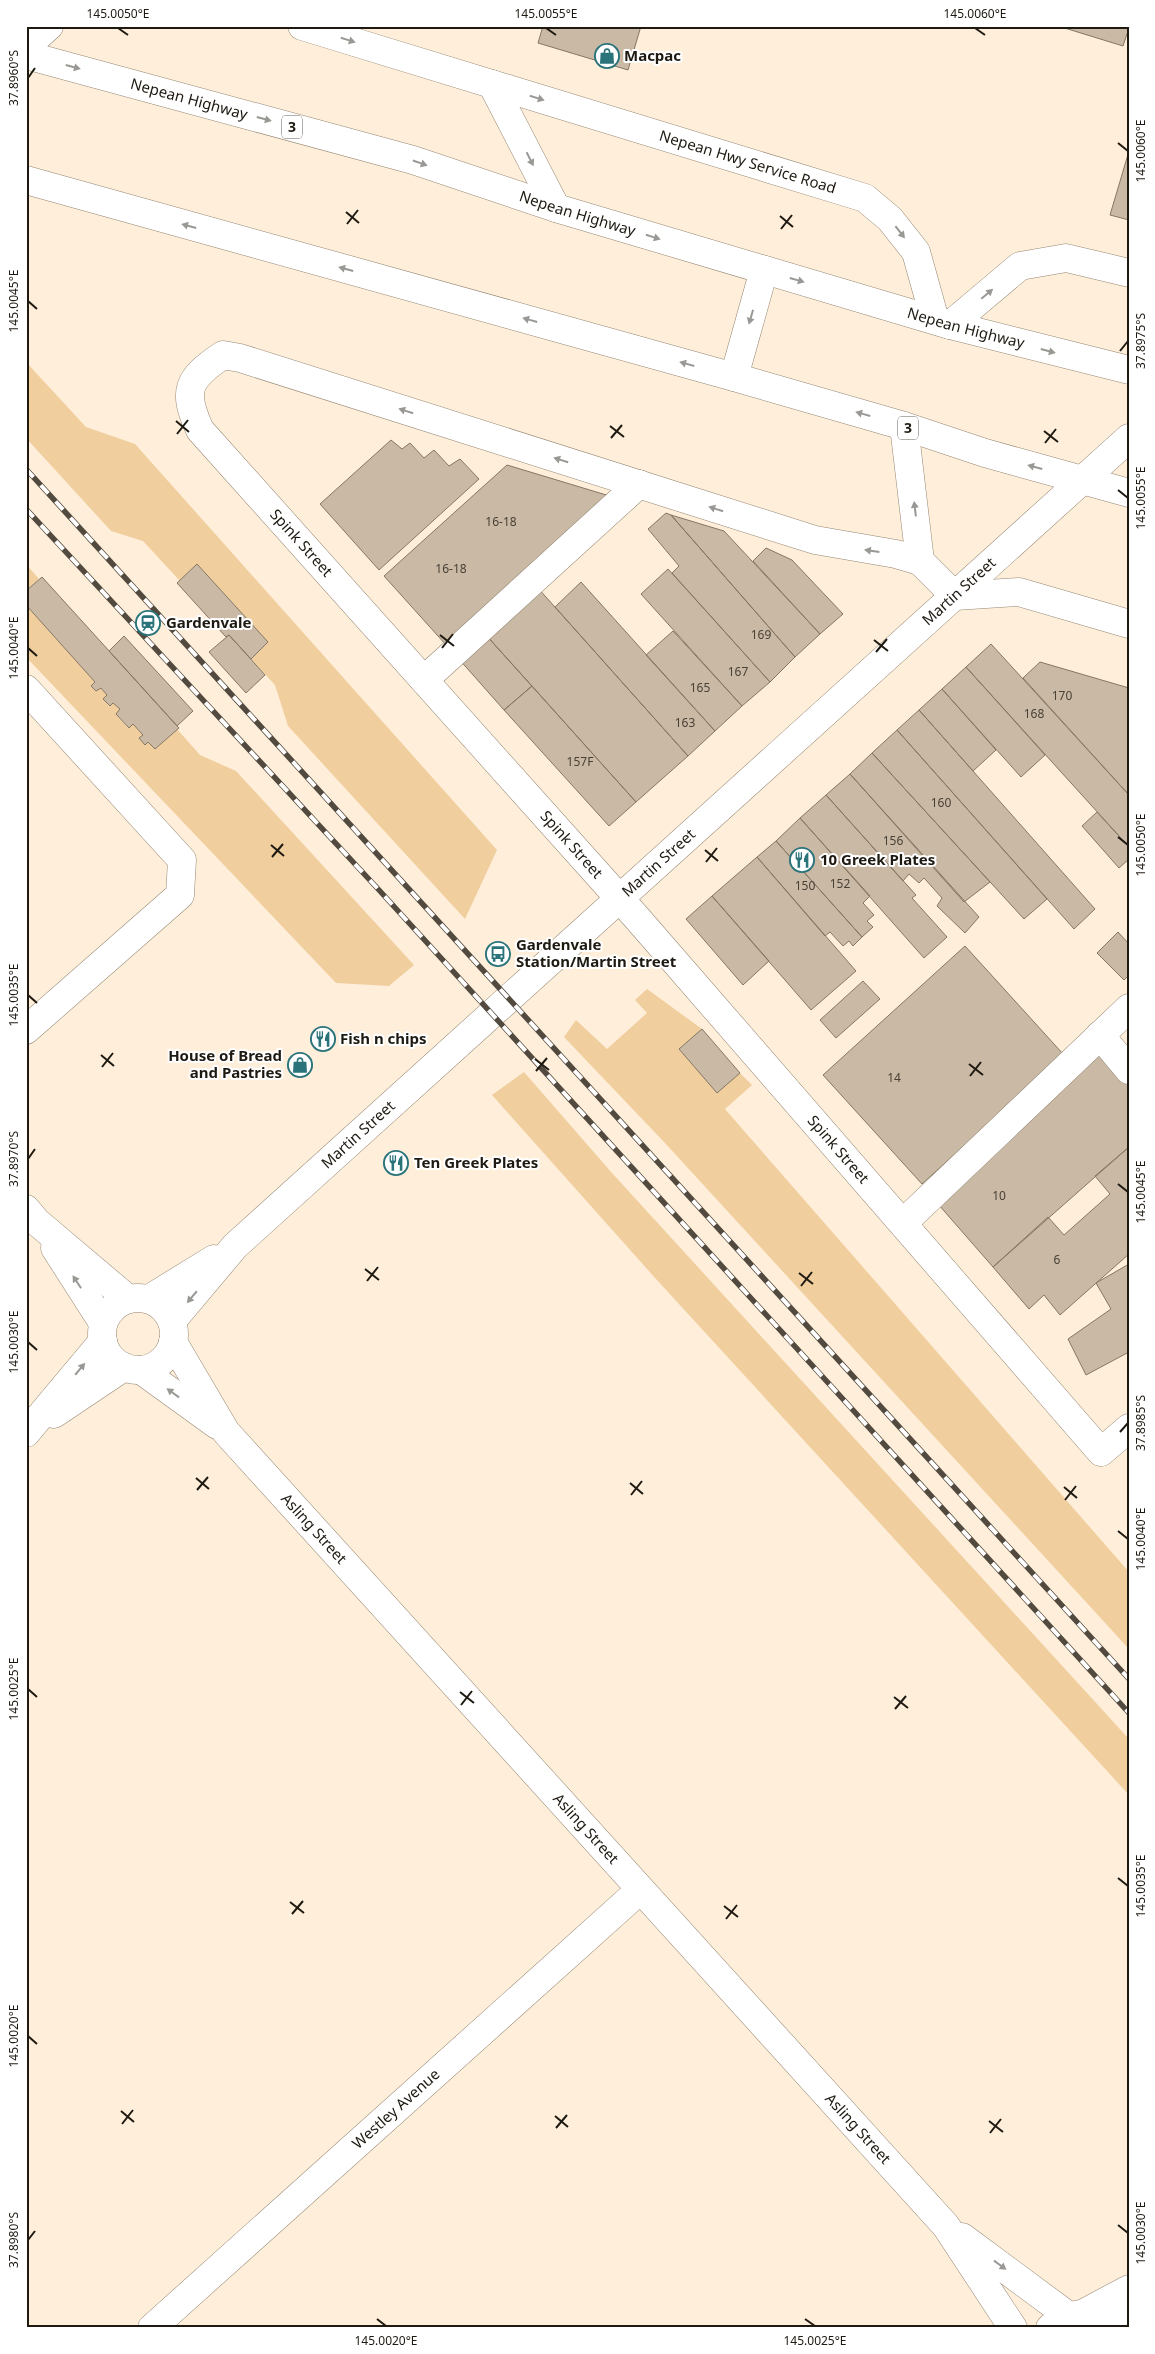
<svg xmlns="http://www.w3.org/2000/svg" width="1155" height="2354" font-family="'Noto Sans',sans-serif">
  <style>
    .green { fill: #f0ce9e }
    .building { fill: #c9b9a5; stroke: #857764 }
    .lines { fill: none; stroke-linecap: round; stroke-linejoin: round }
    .minor-casing { stroke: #948673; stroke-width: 29 }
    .major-casing { stroke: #948673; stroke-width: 29 }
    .highway-casing { stroke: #948673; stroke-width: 29 }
    .minor { stroke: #fff; stroke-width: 28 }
    .major { stroke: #fff; stroke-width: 28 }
    .highway { stroke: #fff; stroke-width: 28 }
    .rail-casing { stroke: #524a3f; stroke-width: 5.5 }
    .rail { stroke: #fff; stroke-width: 4; stroke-dasharray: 11; stroke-linecap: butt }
    .oneway { fill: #9a9894 }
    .ticks { fill: none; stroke: #1e1911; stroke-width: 2 }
    .labels { text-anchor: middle; stroke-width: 4; stroke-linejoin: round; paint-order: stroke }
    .number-label { font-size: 12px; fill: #494136 }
    .shield { fill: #fff; stroke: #625e58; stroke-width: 1 }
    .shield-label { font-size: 14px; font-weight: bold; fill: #1e1911 }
    .poi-label { font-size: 15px; font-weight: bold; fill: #1e1911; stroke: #fff; text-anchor: start }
    .street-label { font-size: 15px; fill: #1e1911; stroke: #fff }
    .neatline { fill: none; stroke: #1e1911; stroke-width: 2 }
    .ticks-label { font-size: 12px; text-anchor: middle; fill: #1e1911 }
  </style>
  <rect width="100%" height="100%" fill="#ffefda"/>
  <path class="green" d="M26 362 86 427 135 444 497 850 465 919 288 726 275 685 251 659 268 642 198 565 180 581 143 541 111 531 26 438Z
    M26 564 39 579 26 591Z
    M26 605 95 682 91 686 96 691 101 688 107 695 103 699 109 706 113 703 120 709 116 714 128 728 133 724 143 735 139 738 145 744 148 742 155 749 177 729 200 755 236 771 414 965 389 986 336 983 26 657Z
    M647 989 702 1029 679 1049 717 1092 740 1073 752 1085 725 1109 1129 1572V1649L664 1142 564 1037 576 1020 607 1049 647 1013 635 1000Z
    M524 1072 612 1173 1129 1739V1795L656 1279 492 1095Z"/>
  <path class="building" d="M543 26H641L628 70 538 43Z
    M1058 26H1129V28L1123 46Z
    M1129 151V220L1110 215Z
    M391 440 402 449 410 443 424 458 434 450 449 466 460 459 479 479 379 570 320 504Z
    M507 465 613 497 447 646 384 576Z
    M666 513 671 515 795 657 770 682 672 573 679 566 648 529Z
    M671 515 724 531 820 634 795 657Z
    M766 548 792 560 843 614 820 634 753 561Z
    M197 564 268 642 251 659 229 635 226 637 177 583Z
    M668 569 770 682 742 706 641 594Z
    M42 577 179 728 155 749 148 742 145 745 139 738 143 735 133 724 129 728 116 714 120 709 113 703 110 706 103 699 107 695 101 688 96 691 91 686 95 682 26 605V591Z
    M581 582 715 731 688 756 555 607Z
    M537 587 688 756 636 802 485 634Z
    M673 631 742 706 715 731 646 655Z
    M485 634 532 686 504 710 458 658Z
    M229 635 265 675 246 693 209 652Z
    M124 636 193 711 177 726 109 651Z
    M991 644 1129 795V847L966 667Z
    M1040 662 1129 688V795L1023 678Z
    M966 667 1045 755 1021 777 942 689Z
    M532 686 636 802 609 826 504 710Z
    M942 689 996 750 973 771 919 710Z
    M919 710 1095 909 1074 929 897 730Z
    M897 730 1047 899 1024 919 872 753Z
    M872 753 990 882 964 902 850 774Z
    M850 774 979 917 965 933 937 906 942 898 924 878 919 883 909 874 903 881 826 795Z
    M826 795 916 895 912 898 947 937 924 958 800 818Z
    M1097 812 1129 847V859L1119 868 1082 826Z
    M800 818 870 896 863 903 874 915 867 921 873 927 862 937 776 841Z
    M776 841 862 937 853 946 849 941 843 946 830 932 825 936 757 857Z
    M757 857 856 971 811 1010 712 896Z
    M712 896 769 961 743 985 686 919Z
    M1118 932 1129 944V975L1124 980 1097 953Z
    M965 946 1064 1055 922 1184 823 1075Z
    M863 981 880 999 836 1038 820 1020Z
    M702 1029 740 1073 717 1093 679 1049Z
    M1103 1052 1129 1083V1147L993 1267 938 1204Z
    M1129 1147V1254L1060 1315 1044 1295 1029 1309 993 1267 1048 1217 1064 1235 1110 1194 1095 1176Z
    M1129 1264V1352L1086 1375 1068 1339 1111 1309 1096 1283Z"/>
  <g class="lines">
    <defs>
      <g id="minor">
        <path id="s1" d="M302 26 865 198 890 219 916 252 935 320"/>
        <path d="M26 47 49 26"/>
        <path d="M492 84 556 208"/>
        <path d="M950 325 1020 266 1066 258 1129 273"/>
        <path d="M904 426 920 561 955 596"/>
        <path id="s2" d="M920 561 896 554 815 540 240 358 223 355C187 379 182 391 200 430L637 918 1101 1452 1129 1428"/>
        <path d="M955 596 1019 592 1129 624"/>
        <path d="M424 680 639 484"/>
        <path d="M26 689 182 860 180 895 26 1030"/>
        <path d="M1100 1035 1129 1070"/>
        <path d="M26 1209 37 1222 128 1299"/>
        <path d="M903 1223 1129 1008"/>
        <path d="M55 1248 103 1323"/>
        <circle cx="138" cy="1334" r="36"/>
        <path d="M149 1299 214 1259"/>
        <path id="s3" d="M172 1321 235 1246 1129 438"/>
        <path id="s4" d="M173 1342 226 1432 946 2226 1013 2328"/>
        <path d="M141 1370 217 1425"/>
        <path d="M54 1414 124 1367"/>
        <path d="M26 1433 103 1341"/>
        <path d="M962 2237 1070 2317"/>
        <path id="s5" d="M152 2328 640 1890"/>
      </g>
      <path id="major" d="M1084 2313 1129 2289
        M1050 2328C1072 2308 1104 2311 1129 2320"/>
      <g id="highway">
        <path id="s6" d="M26 55 413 160 556 208 950 325 1129 370"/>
        <path d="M26 180 734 377 904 426 985 453 1129 493"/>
        <path d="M734 377 764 270"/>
      </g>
    </defs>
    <use href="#minor" class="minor-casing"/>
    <use href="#major" class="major-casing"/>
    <use href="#highway" class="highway-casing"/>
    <use href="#minor" class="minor"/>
    <use href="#major" class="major"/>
    <use href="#highway" class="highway"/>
    <defs>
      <path id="rail" d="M26 469 1129 1679
        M26 509 379 890 1129 1713"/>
    </defs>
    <use href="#rail" class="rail-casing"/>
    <use href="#rail" class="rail"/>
  </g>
  <defs><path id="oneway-solid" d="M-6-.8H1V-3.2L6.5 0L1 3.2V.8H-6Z" transform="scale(1.25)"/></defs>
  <g class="oneway">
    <use href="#oneway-solid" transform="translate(348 40) rotate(17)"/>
    <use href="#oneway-solid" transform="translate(73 67) rotate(15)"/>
    <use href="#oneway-solid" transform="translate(537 98) rotate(17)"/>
    <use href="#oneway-solid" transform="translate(264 119) rotate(15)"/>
    <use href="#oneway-solid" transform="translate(530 159) rotate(63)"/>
    <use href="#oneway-solid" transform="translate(420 163) rotate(19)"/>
    <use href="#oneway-solid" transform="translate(189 226) rotate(-165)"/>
    <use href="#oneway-solid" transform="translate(900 232) rotate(52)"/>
    <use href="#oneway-solid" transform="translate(653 237) rotate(17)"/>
    <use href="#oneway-solid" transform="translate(346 269) rotate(-165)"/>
    <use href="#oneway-solid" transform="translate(797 280) rotate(16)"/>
    <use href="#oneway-solid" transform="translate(987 294) rotate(-40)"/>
    <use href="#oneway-solid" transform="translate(751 317) rotate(106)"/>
    <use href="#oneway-solid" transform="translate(530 320) rotate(-164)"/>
    <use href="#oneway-solid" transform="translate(1048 351) rotate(15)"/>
    <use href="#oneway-solid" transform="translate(687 364) rotate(-164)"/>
    <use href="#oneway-solid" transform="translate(406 411) rotate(-163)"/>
    <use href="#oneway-solid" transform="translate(863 414) rotate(-164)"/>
    <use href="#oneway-solid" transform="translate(561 460) rotate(-163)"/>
    <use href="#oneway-solid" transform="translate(1035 467) rotate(-165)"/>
    <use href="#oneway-solid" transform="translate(716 509) rotate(-162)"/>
    <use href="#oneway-solid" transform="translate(915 509) rotate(-97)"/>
    <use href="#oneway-solid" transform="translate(872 551) rotate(-172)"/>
    <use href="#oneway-solid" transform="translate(77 1282) rotate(-123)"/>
    <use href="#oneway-solid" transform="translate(192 1297) rotate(130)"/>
    <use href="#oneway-solid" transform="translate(80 1369) rotate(-50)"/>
    <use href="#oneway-solid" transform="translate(173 1393) rotate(-144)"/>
    <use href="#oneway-solid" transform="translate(1000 2265) rotate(36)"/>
  </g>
  <path class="ticks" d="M118 28 128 35M546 28 556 35M975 28 985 35M28 78 35 68M1118 143 1128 151M346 212 359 223M780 216 793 227M347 224 358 210M781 229 792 215M28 301 37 309M1120 351 1128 341M176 421 189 432M610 426 624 437M1044 431 1058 442M177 434 188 420M611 438 622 425M1045 443 1056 429M1118 490 1128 498M440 635 454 646M874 640 888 651M28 648 37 656M442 648 453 634M876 652 887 639M1118 837 1128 845M271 845 284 856M705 850 718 861M272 857 283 844M706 862 717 848M28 995 37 1003M101 1055 114 1066M535 1059 549 1070M969 1064 983 1075M102 1067 113 1053M536 1071 547 1058M970 1076 981 1062M28 1159 35 1149M1118 1184 1128 1192M365 1269 379 1280M799 1273 813 1284M367 1281 378 1267M801 1286 812 1272M28 1342 37 1350M1120 1432 1128 1423M196 1478 209 1489M630 1483 643 1494M1064 1487 1077 1498M197 1490 208 1477M631 1495 642 1481M1065 1500 1076 1486M1118 1531 1128 1539M28 1689 37 1697M460 1692 474 1703M894 1697 908 1708M461 1705 472 1691M895 1709 906 1696M1118 1878 1128 1886M290 1902 304 1913M724 1906 738 1917M292 1914 303 1901M726 1919 737 1905M28 2036 37 2044M121 2111 134 2122M555 2116 568 2127M989 2121 1003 2132M122 2124 133 2110M556 2128 567 2115M990 2133 1001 2119M1118 2225 1128 2233M28 2240 35 2231M377 2319 386 2326M805 2319 815 2326"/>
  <defs>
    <symbol id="shop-ring" viewBox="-11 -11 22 22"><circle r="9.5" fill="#fff" stroke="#2a737b" stroke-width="1.5"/><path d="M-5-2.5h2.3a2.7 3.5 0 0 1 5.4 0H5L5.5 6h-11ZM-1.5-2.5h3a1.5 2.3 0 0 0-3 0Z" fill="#2a737b"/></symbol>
    <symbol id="station-ring" viewBox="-11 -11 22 22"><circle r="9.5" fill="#fff" stroke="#2a737b" stroke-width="1.5"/><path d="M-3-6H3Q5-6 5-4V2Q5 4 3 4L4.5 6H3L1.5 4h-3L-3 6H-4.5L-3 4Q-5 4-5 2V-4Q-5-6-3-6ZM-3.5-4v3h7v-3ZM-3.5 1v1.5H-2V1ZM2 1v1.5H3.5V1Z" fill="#2a737b"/></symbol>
    <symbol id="restaurant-ring" viewBox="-11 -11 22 22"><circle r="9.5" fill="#fff" stroke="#2a737b" stroke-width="1.5"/><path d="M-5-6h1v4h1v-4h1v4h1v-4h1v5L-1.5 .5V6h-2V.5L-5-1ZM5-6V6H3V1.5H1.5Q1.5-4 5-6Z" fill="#2a737b"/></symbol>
    <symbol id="bus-ring" viewBox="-11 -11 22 22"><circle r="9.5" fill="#fff" stroke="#2a737b" stroke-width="1.5"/><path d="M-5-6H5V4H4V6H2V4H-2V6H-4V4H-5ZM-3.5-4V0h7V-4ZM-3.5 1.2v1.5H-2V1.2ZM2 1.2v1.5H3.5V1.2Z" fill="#2a737b"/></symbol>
  </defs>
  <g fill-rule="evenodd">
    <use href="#shop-ring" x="593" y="42" width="28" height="28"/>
    <use href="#station-ring" x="134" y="609" width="28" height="28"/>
    <use href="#restaurant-ring" x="788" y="846" width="28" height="28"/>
    <use href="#bus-ring" x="484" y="940" width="28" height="28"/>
    <use href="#restaurant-ring" x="309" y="1025" width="28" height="28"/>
    <use href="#shop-ring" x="286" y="1051" width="28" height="28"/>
    <use href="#restaurant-ring" x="382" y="1149" width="28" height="28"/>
  </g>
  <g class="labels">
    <g class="number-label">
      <text x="501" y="526">16-18</text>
      <text x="451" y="573">16-18</text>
      <text x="761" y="639">169</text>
      <text x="738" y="676">167</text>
      <text x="700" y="692">165</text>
      <text x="1062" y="700">170</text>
      <text x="1034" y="718">168</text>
      <text x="685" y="727">163</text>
      <text x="580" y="766">157F</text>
      <text x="941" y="807">160</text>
      <text x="893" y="845">156</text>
      <text x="840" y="888">152</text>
      <text x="805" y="890">150</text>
      <text x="894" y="1082">14</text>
      <text x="999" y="1200">10</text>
      <text x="1057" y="1264">6</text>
    </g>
    <g class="shield">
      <rect x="282" y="115.5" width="20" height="23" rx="4"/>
      <rect x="898" y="416.5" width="20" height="23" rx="4"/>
    </g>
    <g class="shield-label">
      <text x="292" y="132">3</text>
      <text x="908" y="433">3</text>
    </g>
    <g class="poi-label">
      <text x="624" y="61">Macpac</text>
      <text x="166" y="628">Gardenvale</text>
      <text x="820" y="865">10 Greek Plates</text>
      <text x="516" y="950">Gardenvale<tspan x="516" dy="17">Station/Martin Street</tspan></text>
      <text x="340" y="1044">Fish n chips</text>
      <text x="282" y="1061" text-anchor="end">House of Bread<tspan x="282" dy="17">and Pastries</tspan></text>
      <text x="414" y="1168">Ten Greek Plates</text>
    </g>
    <g class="street-label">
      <text dy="5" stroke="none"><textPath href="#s6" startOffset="169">Nepean Highway</textPath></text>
      <text dy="5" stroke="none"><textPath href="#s1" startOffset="466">Nepean Hwy Service Road</textPath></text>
      <text dy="5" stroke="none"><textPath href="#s6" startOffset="574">Nepean Highway</textPath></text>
      <text dy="5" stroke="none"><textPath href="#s6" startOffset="979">Nepean Highway</textPath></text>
      <text dy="5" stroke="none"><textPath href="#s2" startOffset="970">Spink Street</textPath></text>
      <text dy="5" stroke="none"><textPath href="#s3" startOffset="1074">Martin Street</textPath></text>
      <text dy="5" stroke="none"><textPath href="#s2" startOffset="1375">Spink Street</textPath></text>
      <text dy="5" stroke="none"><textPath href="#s3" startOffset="669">Martin Street</textPath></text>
      <text dy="5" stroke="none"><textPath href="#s3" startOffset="264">Martin Street</textPath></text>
      <text dy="5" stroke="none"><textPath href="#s2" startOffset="1780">Spink Street</textPath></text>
      <text dy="5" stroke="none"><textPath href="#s4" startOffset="235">Asling Street</textPath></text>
      <text dy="5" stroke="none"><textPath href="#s4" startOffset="640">Asling Street</textPath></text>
      <text dy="5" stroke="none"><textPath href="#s5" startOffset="328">Westley Avenue</textPath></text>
      <text dy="5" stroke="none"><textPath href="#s4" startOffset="1045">Asling Street</textPath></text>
    </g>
  </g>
  <rect width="1155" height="2354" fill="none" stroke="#ffffff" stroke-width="55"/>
  <rect x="28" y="28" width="1100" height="2298" class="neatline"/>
  <g class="ticks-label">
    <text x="118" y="18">145.0050°E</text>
    <text x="546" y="18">145.0055°E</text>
    <text x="975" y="18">145.0060°E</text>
    <text transform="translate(14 78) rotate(-90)" y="4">37.8960°S</text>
    <text transform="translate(1141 151) rotate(-90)" y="4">145.0060°E</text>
    <text transform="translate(14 301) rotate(-90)" y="4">145.0045°E</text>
    <text transform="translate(1141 341) rotate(-90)" y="4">37.8975°S</text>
    <text transform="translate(1141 498) rotate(-90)" y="4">145.0055°E</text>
    <text transform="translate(14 648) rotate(-90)" y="4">145.0040°E</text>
    <text transform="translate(1141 845) rotate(-90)" y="4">145.0050°E</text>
    <text transform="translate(14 995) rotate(-90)" y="4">145.0035°E</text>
    <text transform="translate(14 1159) rotate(-90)" y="4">37.8970°S</text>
    <text transform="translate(1141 1192) rotate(-90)" y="4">145.0045°E</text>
    <text transform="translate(14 1342) rotate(-90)" y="4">145.0030°E</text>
    <text transform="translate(1141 1423) rotate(-90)" y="4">37.8985°S</text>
    <text transform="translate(1141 1539) rotate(-90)" y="4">145.0040°E</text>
    <text transform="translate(14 1689) rotate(-90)" y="4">145.0025°E</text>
    <text transform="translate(1141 1886) rotate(-90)" y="4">145.0035°E</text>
    <text transform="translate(14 2036) rotate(-90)" y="4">145.0020°E</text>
    <text transform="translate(1141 2233) rotate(-90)" y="4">145.0030°E</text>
    <text transform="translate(14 2240) rotate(-90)" y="4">37.8980°S</text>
    <text x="386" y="2345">145.0020°E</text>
    <text x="815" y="2345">145.0025°E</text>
  </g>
</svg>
